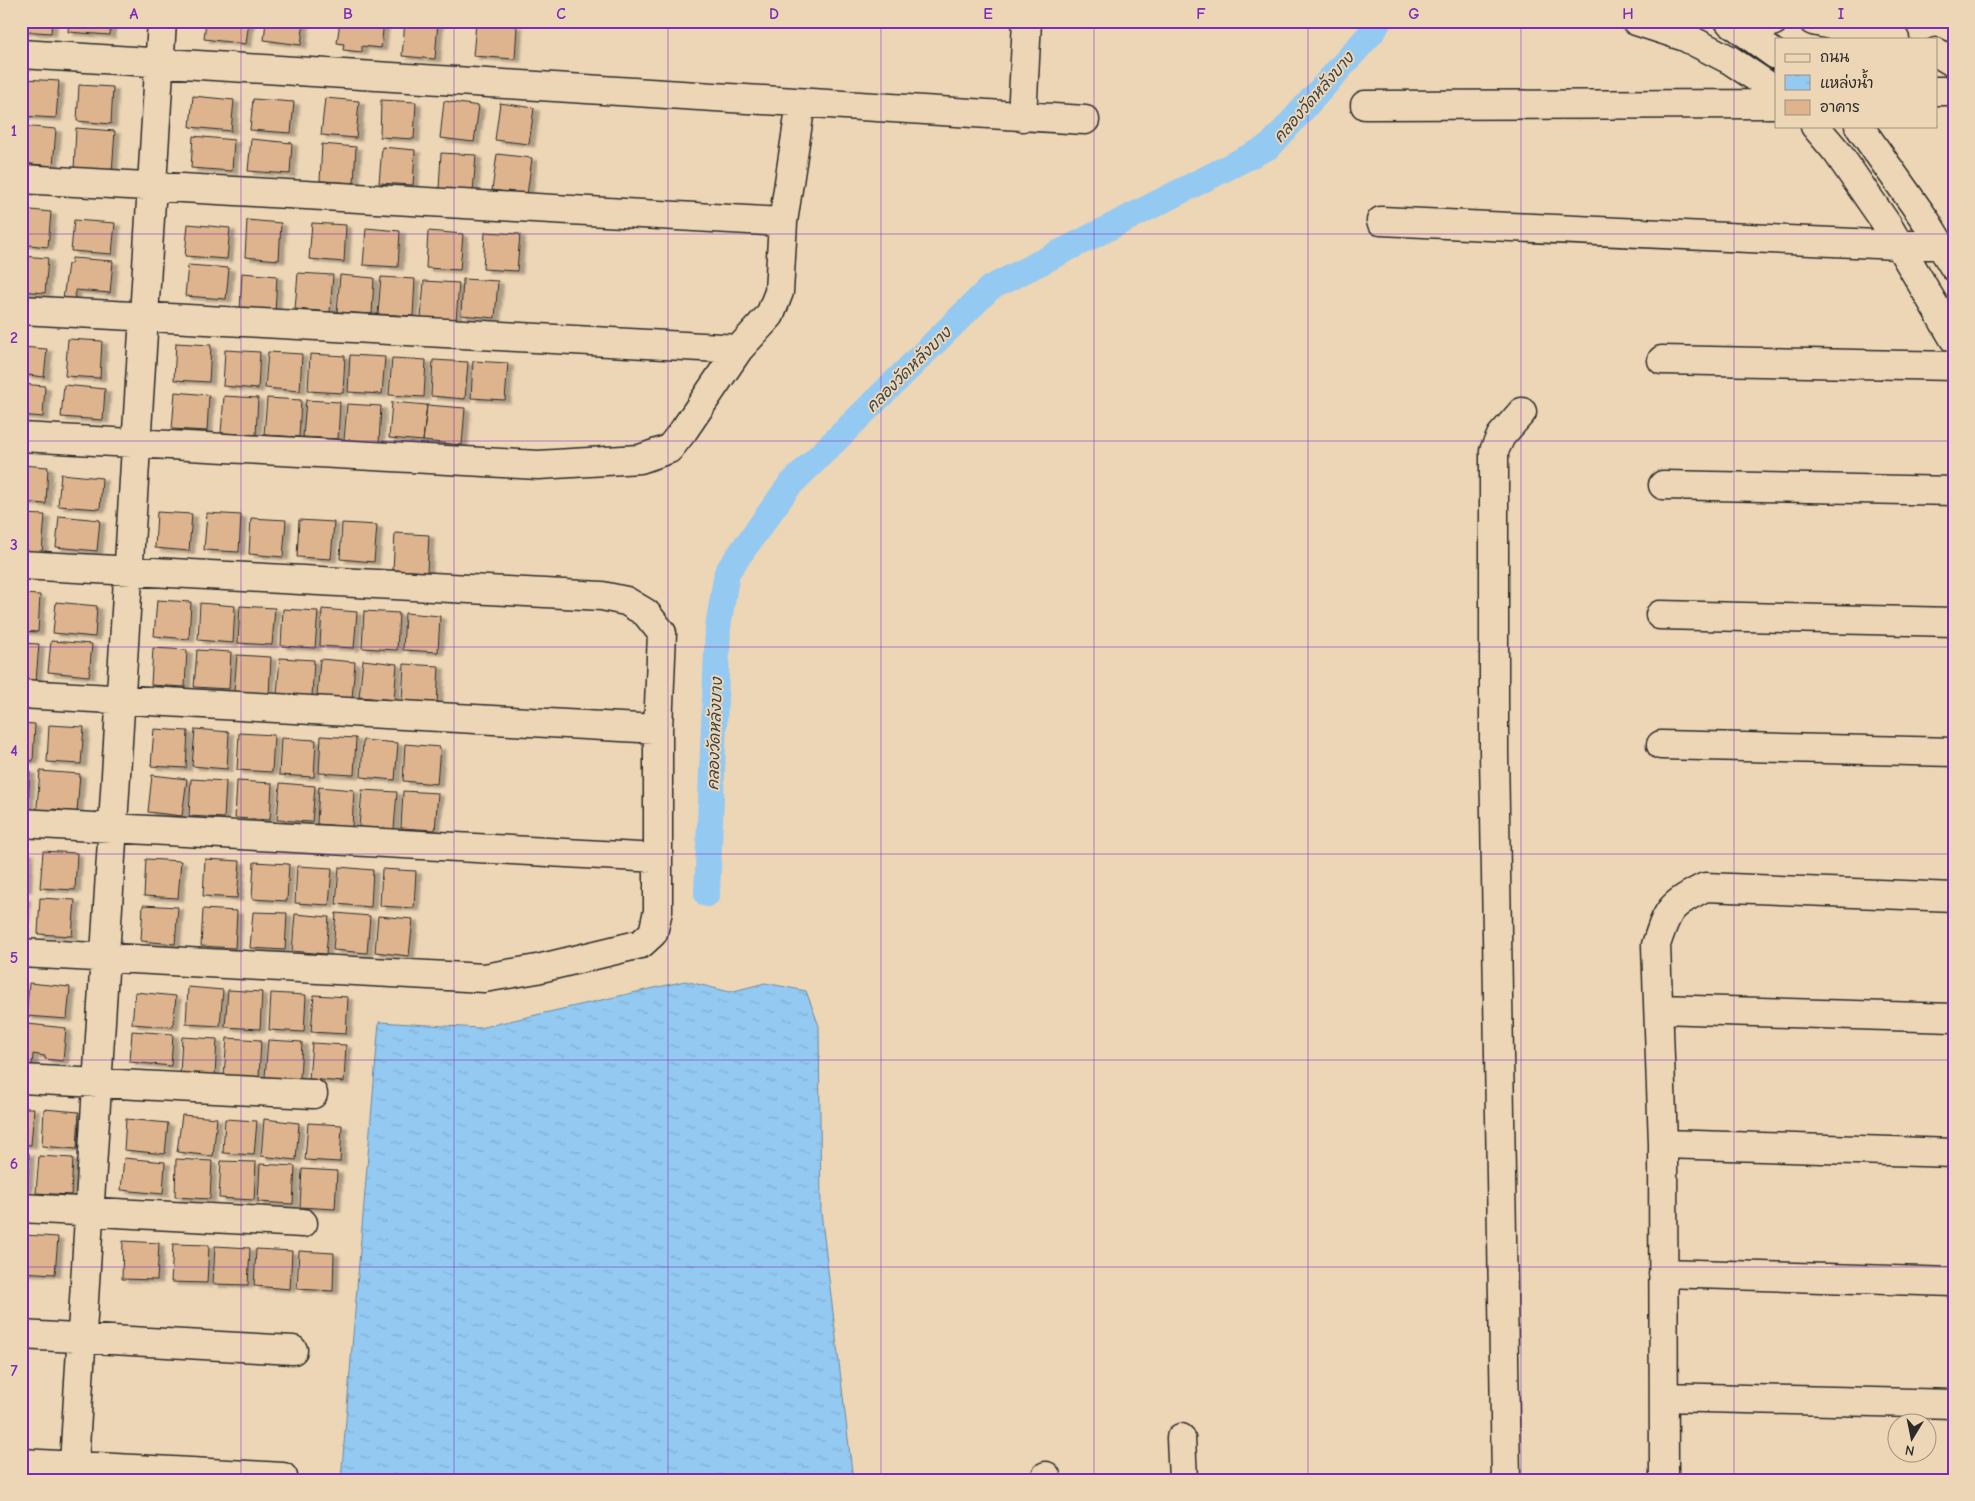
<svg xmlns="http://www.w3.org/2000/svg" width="1975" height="1501" font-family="'Comic Neue','Playpen Sans Thai',sans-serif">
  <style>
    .water { fill: url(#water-ripples); stroke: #6a8aa2 }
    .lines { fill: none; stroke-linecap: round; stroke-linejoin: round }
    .canal { stroke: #94c9f2; stroke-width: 26 }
    .building { fill: #deb48e; stroke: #2b2b2b; filter: url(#shadow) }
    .street-casing { stroke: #2b2b2b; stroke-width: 31 }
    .street { stroke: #edd6b6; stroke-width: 28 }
    .grid { fill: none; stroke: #7b2cbf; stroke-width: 1; stroke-opacity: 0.55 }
    .labels { text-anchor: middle; stroke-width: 4; stroke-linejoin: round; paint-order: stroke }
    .water-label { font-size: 16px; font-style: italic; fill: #3b4349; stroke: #edd6b6 }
    .neatline { fill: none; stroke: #7b2cbf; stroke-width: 2 }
    .grid-label { font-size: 16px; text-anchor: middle; font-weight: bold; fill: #7b2cbf }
  </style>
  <defs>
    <pattern id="water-ripples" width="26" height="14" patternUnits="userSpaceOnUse" patternTransform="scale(1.25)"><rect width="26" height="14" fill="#94c9f2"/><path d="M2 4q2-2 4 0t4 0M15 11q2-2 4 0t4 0" fill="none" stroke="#80add0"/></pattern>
    <filter id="shadow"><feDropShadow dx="5.5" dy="3" stdDeviation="1" flood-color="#0004"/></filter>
  </defs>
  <rect width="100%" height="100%" fill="#edd6b6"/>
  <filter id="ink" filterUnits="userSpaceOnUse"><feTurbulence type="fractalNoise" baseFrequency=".02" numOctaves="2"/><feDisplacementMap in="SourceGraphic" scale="10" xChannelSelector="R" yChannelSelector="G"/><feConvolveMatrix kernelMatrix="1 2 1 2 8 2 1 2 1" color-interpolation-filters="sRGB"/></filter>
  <g filter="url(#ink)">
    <path class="water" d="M685 981 730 992 765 983 806 991 819 1026 821 1212 853 1480H341L379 1022 479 1028Z"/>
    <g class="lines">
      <path class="canal" d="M707 894 718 627 727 572 789 486 990 288 1270 146 1373 31 1379 21"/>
    </g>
    <path class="building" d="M21 21H52L51 33 21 31Z
      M69 21H111L110 35 68 32Z
      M206 21H249L246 44 204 39Z
      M266 21H304L301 45 264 40Z
      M340 21H384L381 48 362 46V52L343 50 344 44 337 43Z
      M405 21H438L435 59 402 56Z
      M476 23 517 26 515 59 473 56Z
      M24 79 59 81 56 118 22 116Z
      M79 85 113 87 111 124 77 121Z
      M193 96 234 100 231 131 190 127Z
      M325 98 359 101 356 138 321 135Z
      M253 99 294 102 291 133 250 130Z
      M381 100 416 102 414 139 380 137Z
      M444 101 479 106 474 142 440 138Z
      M500 103 534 108 529 144 495 140Z
      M21 126 56 129 53 166 21 163Z
      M76 128 115 131 112 172 74 170Z
      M193 136 234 140 232 171 191 168Z
      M251 139 292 143 290 174 248 171Z
      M322 144 356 147 354 183 320 181Z
      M382 147 415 150 413 185 379 183Z
      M441 153 476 155 473 192 439 190Z
      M497 154 532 158 527 195 492 190Z
      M21 209 51 212 48 247 21 244Z
      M74 220 115 223 112 254 71 251Z
      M247 220 281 223 279 260 245 257Z
      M312 223 346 225 344 262 309 259Z
      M188 224 230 228 227 259 185 256Z
      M366 228 400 231 398 267 363 265Z
      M428 231 463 234 460 270 426 268Z
      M485 232 520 234 517 271 483 269Z
      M21 256 48 258 45 293 21 291Z
      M72 258 113 261 110 293 76 290 74 299 62 306 68 264H71Z
      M188 265 229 268 226 299 185 296Z
      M242 273 277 276 275 313 240 311Z
      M298 273 333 275 330 312 295 309Z
      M340 275 374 278 372 314 337 312Z
      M381 277 415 279 413 316 378 314Z
      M463 279 498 281 495 318 461 315Z
      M424 281 459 283 456 320 421 318Z
      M68 339 102 341 100 378 65 376Z
      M176 343 211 345 209 382 174 380Z
      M21 347 47 349 44 377 21 374Z
      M225 350 260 352 258 389 223 386Z
      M268 352 302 354 300 391 265 388Z
      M310 354 345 356 343 393 308 391Z
      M350 355 385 357 382 394 348 392Z
      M392 358 426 360 424 397 389 395Z
      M433 360 468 362 465 399 431 396Z
      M473 361 508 363 505 400 471 398Z
      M21 384 45 386 43 417 21 415Z
      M64 385 105 389 103 420 61 417Z
      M175 392 209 395 207 431 172 429Z
      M224 396 258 398 256 435 221 433Z
      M267 398 301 400 299 437 264 435Z
      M306 400 340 402 338 439 303 437Z
      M392 402 427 405 423 441 389 438Z
      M347 404 381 406 379 443 344 440Z
      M427 405 465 408 462 445 423 441Z
      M21 465 48 467 46 504 21 502Z
      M61 474 102 478 100 509 58 506Z
      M157 512 192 514 189 551 155 548Z
      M207 513 241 515 239 552 204 550Z
      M21 514 45 515 42 552 21 551Z
      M59 516 100 520 97 551 56 547Z
      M251 518 286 520 283 557 249 554Z
      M299 520 334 522 331 559 297 557Z
      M342 523 377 525 374 562 340 559Z
      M395 533 429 535 427 572 393 570Z
      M21 594 40 595 38 632 21 631Z
      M157 600 191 602 189 639 154 636Z
      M56 602 97 606 95 637 53 633Z
      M200 603 235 606 233 643 198 640Z
      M240 606 275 608 272 645 238 643Z
      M283 609 318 611 315 648 281 646Z
      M322 609 357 612 354 648 320 646Z
      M364 611 399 613 397 650 362 648Z
      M405 613 440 616 438 652 403 650Z
      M51 641 92 644 89 676 48 672Z
      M21 643 39 644 36 681 21 680Z
      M153 648 187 650 185 687 151 685Z
      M197 650 231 652 229 689 194 687Z
      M237 655 271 657 269 694 234 692Z
      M280 658 314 660 312 697 277 694Z
      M320 659 355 662 352 699 317 696Z
      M363 660 397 664 394 700 359 697Z
      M404 664 439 666 437 703 402 701Z
      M21 723 35 724 33 761 21 760Z
      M49 725 84 727 81 764 47 762Z
      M154 729 188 731 186 768 151 766Z
      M195 729 229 732 227 769 192 766Z
      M239 733 274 735 272 772 237 770Z
      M321 736 356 738 354 775 319 773Z
      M281 738 316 740 314 777 279 775Z
      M363 740 398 743 395 780 361 777Z
      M405 744 440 747 437 784 403 781Z
      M21 770 30 771 28 808 21 807Z
      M40 771 80 774 77 812 53 809 52 819 36 818Z
      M152 775 187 779 182 816 148 812Z
      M191 779 226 781 224 818 189 816Z
      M237 781 272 783 270 820 235 818Z
      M280 783 315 786 312 822 277 820Z
      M319 787 354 790 352 827 317 824Z
      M362 790 397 792 394 829 359 827Z
      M403 791 438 793 435 830 401 828Z
      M43 851 77 853 75 890 40 888Z
      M21 852H28L26 889H21Z
      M146 859 181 861 178 898 144 896Z
      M205 859 240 861 237 898 203 896Z
      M254 862 289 864 287 901 252 899Z
      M297 866 332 868 329 905 295 903Z
      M339 867 373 870 371 907 336 904Z
      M382 869 416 871 414 908 380 906Z
      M21 897 25 898 23 934H21Z
      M40 898 75 900 72 936 38 934Z
      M143 905 178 907 175 944 141 941Z
      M203 909 237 911 235 948 201 946Z
      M253 912 287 913 285 950 250 948Z
      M336 913 370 916 367 953 333 950Z
      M295 914 329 917 326 954 292 951Z
      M378 916 413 919 409 956 375 952Z
      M29 983 70 987 67 1019 26 1016Z
      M188 987 223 990 220 1026 186 1024Z
      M228 990 262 992 260 1029 225 1027Z
      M135 992 176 996 173 1027 132 1024Z
      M271 993 306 995 304 1032 269 1030Z
      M314 995 348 997 346 1034 311 1032Z
      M28 1024 66 1028 63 1061 45 1059V1056L33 1054 32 1066H24Z
      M132 1031 173 1034 171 1066 130 1062Z
      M182 1037 217 1039 215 1076 180 1074Z
      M227 1038 261 1040 259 1077 224 1075Z
      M268 1040 302 1042 300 1079 265 1077Z
      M312 1043 346 1045 344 1082 309 1079Z
      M21 1108H34L31 1145 21 1144Z
      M44 1109 79 1112 77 1149 42 1146Z
      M182 1115 217 1118 213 1156 177 1152Z
      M126 1119 168 1123 165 1154 124 1150Z
      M225 1119 257 1121 254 1155 223 1153Z
      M264 1119 299 1123 296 1160 261 1156Z
      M308 1123 342 1125 340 1162 305 1160Z
      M21 1153H29L27 1190H21Z
      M39 1156 73 1158 71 1195 36 1193Z
      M124 1158 165 1162 163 1194 121 1190Z
      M176 1159 212 1161 210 1199 175 1197Z
      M221 1161 256 1162 254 1200 219 1198Z
      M260 1164 295 1166 293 1204 258 1202Z
      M302 1169 337 1171 335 1209 300 1207Z
      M23 1235 58 1237 55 1274 21 1272Z
      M123 1241 159 1243 157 1280 122 1279Z
      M173 1244 209 1245 207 1283 171 1282Z
      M215 1246 250 1248 248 1285 213 1284Z
      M256 1249 292 1251 290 1289 254 1286Z
      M299 1251 334 1253 333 1291 297 1289Z"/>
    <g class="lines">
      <defs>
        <path id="street" d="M1636 21 1685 37 1730 60 1776 91
          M1729 21 1776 55
          M1813 21 1895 39
          M1748 33 1774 21
          M1936 52 1954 63
          M21 54 1085 120
          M1936 91H1954
          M1365 105 1776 104
          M1022 117 1027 21
          M1815 126 1837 152 1888 226 1954 339
          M1859 126 1926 221 1954 267
          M21 179 783 222
          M1381 221 1898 245H1941
          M21 310 739 349
          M1662 360 1954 366
          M21 437 538 465 640 459 669 449 684 430 739 349 770 315 779 292 783 222 801 103
          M1663 485 1954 491
          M21 565 602 596 626 601 646 613 662 633 658 729V911L653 933 641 944 537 969 484 978 21 953
          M1660 615 1954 622
          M21 694 658 729
          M1661 745 1954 752
          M21 823 657 858
          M1659 1009 1954 1018
          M21 1079 313 1094
          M1663 1144 1954 1153
          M21 1208 303 1223
          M1663 1273 1954 1282
          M21 1335 293 1350
          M1664 1397 1954 1404
          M1181 1438 1183 1480
          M21 1463 283 1477
          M1046 1476V1480
          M73 1480 162 21
          M1506 1480 1494 752V451L1501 436 1522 412
          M1664 1480 1663 1144 1656 945C1668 908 1670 905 1705 887L1954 897"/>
      </defs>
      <use href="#street" class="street-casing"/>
      <use href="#street" class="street"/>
    </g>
  </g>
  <path class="grid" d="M241 21V1480M454 21V1480M668 21V1480M881 21V1480M1094 21V1480M1308 21V1480M1521 21V1480M1734 21V1480M21 234H1954M21 441H1954M21 647H1954M21 854H1954M21 1060H1954M21 1267H1954"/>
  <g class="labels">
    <g class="water-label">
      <text transform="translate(1313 97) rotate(-49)" y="6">คลองวัดหลังบาง</text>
      <text transform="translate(908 369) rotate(-45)" y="6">คลองวัดหลังบาง</text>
      <text transform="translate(714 734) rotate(-88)" y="6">คลองวัดหลังบาง</text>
    </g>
  </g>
  <rect width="1975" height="1501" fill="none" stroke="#edd6b6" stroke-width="55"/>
  <rect x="1775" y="38" width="162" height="90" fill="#edd6b6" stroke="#9f927e"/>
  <rect x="1785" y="54" width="25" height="8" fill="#edd6b6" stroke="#9f927e"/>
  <text x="1820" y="62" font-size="15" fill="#2b2b2b">ถนน</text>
  <rect x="1785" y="75" width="25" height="15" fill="url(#water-ripples)" stroke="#9f927e"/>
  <text x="1820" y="88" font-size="15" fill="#2b2b2b">แหล่งน้ำ</text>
  <rect x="1785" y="100" width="25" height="15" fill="#deb48e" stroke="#9f927e"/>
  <text x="1820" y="112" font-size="15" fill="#2b2b2b">อาคาร</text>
  <g transform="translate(1912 1438) rotate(190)"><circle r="24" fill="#edd6b6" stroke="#9f927e"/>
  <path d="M0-4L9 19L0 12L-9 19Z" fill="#2b2b2b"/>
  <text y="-8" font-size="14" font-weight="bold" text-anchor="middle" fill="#2b2b2b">N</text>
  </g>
  <rect x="28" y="28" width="1920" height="1446" class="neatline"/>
  <g class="grid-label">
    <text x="134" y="19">A</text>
    <text x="348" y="19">B</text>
    <text x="561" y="19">C</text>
    <text x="774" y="19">D</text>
    <text x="988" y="19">E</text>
    <text x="1201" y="19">F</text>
    <text x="1414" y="19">G</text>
    <text x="1628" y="19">H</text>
    <text x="1841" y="19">I</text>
    <text x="14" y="136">1</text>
    <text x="14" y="343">2</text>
    <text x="14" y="550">3</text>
    <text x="14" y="756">4</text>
    <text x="14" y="963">5</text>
    <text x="14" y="1169">6</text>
    <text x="14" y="1376">7</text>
  </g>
</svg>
